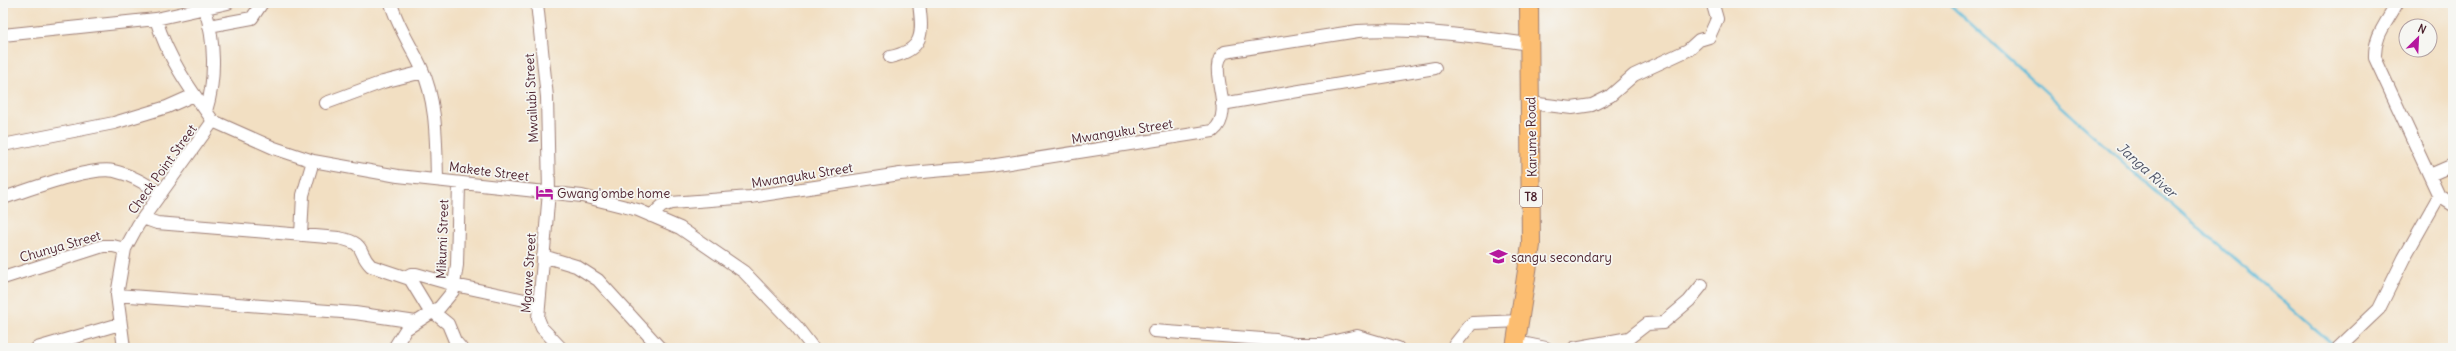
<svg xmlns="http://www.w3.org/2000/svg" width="2456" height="351" font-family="Delius,sans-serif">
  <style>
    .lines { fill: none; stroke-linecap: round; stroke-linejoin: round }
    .stream { stroke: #5abad9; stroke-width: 2.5 }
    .minor-casing { stroke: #9e7f76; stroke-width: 14 }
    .highway-casing { stroke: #9e7f76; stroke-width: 20 }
    .minor { stroke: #fff; stroke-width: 12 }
    .highway { stroke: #fcbd6f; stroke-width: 18 }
    .labels { text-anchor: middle; stroke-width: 3.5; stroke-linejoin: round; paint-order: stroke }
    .shield { fill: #f6f6f2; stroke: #7e6067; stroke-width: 1 }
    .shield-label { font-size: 12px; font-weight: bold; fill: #4a1f2b }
    .street-label { font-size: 13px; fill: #4a1f2b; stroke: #f6f6f2 }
    .poi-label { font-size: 13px; fill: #4a1f2b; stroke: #f6f6f2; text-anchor: start }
    .water-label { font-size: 14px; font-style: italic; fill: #505568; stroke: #f6f6f2 }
  </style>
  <rect width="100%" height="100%" fill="#f6f6f2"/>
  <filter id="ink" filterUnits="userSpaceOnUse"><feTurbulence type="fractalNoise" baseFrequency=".025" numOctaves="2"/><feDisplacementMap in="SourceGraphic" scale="8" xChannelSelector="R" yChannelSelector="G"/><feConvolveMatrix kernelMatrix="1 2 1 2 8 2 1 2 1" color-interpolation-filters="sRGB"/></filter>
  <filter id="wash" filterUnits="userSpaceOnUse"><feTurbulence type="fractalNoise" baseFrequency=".012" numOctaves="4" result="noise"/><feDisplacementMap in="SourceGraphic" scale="16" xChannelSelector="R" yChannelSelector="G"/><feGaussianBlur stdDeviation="0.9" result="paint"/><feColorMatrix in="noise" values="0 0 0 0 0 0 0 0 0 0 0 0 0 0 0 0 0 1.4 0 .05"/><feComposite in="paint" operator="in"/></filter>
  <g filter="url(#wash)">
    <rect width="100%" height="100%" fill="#f2dfc2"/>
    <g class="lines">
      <path class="stream" d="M1948 3 2137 175 2335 346"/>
    </g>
  </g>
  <g filter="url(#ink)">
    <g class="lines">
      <defs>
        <path id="minor" d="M391 3C397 26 411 45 421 67 437 101 436 142 437 179
          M537 3 547 97 549 192 538 318 542 328 561 348
          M2397 3C2387 23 2374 35 2375 58L2439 196 2453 205
          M205 9C215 41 216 79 206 111
          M209 26 252 18 262 3
          M3 35 156 19 228 3
          M890 57C924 50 923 34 919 3
          M326 103 383 82 423 72
          M1530 103 1572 108 1592 105 1610 96 1634 75 1688 50 1699 40 1709 37 1717 19 1713 5
          M1222 104 1435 68
          M213 121 274 148 313 161 398 176 582 196 638 210 680 228 744 272 796 326 813 348
          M3 145 114 123 167 107 194 95
          M2430 175 2453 165
          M3 198C29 190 90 166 114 171 132 175 147 184 161 194
          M651 216 662 206 671 203 750 197 900 174 990 166 1213 131C1238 111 1204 68 1225 52L1358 31C1415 28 1473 36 1529 44
          M143 218 157 223 339 238C368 244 356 251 371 266L410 279 427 307 448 324 455 341 461 348
          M301 235 303 195 313 161
          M543 256 576 266 598 280 660 348
          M406 277 411 274H416L455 285 539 303
          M3 278 103 246H113L125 249
          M117 295 355 313 416 322
          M1154 331 1276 340 1295 344H1322L1357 336 1398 348
          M1517 342 1546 348
          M37 348 120 324
          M124 348 117 295 125 249 138 225 213 121C190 89 167 57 156 19
          M394 348 406 329 440 307 453 291 457 265 459 183
          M1452 348 1472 323 1521 321
          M1574 348 1629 338 1647 324 1663 323 1689 301 1702 285
          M2338 348 2379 309 2404 258 2439 196"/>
        <path id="highway" d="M1515 348 1531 245 1529 3"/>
      </defs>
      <use href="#minor" class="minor-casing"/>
      <use href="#highway" class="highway-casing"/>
      <use href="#minor" class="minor"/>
      <use href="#highway" class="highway"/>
    </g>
  </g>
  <defs>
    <symbol id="hotel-bare" viewBox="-9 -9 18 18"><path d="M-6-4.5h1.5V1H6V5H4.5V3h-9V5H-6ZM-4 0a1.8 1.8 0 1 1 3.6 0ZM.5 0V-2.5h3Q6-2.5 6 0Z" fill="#b5179e" stroke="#f6f6f2" stroke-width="2.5" paint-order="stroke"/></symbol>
    <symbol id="school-bare" viewBox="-9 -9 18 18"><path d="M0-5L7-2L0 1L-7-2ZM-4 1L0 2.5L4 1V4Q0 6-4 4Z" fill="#b5179e" stroke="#f6f6f2" stroke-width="2.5" paint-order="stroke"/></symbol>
  </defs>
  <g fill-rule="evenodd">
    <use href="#hotel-bare" x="532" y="180" width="25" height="25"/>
    <use href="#school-bare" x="1486" y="244" width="25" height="25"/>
  </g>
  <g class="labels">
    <rect class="shield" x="1520" y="187" width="22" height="20" rx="3"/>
    <g class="shield-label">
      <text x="1531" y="201">T8</text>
    </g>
    <g class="street-label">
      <text transform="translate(531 98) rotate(-93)" y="5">Mwailubi Street</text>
      <text transform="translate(1122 131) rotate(-9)" y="5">Mwanguku Street</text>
      <text transform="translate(1531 137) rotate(-91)" y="5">Karume Road</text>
      <text transform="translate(162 169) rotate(-54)" y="5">Check Point Street</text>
      <text transform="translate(489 171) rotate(7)" y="5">Makete Street</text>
      <text transform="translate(802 175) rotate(-9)" y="5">Mwanguku Street</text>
      <text transform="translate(442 239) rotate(-88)" y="5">Mikumi Street</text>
      <text transform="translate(60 246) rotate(-16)" y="5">Chunya Street</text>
      <text transform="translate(528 273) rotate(-86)" y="5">Mgawe Street</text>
    </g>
    <g class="poi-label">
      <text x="557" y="198">Gwang'ombe home</text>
      <text x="1511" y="262">sangu secondary</text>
    </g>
    <g class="water-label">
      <text transform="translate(2147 170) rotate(42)" y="5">Janga River</text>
    </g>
  </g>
  <rect width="2456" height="351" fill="none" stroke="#f6f6f2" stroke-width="16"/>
  <g transform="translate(2418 38) rotate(24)"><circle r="19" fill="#f6f6f2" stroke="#b1a0a2"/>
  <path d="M0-3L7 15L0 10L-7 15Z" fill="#b5179e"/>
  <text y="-6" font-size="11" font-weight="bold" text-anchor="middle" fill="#4a1f2b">N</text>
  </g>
</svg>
